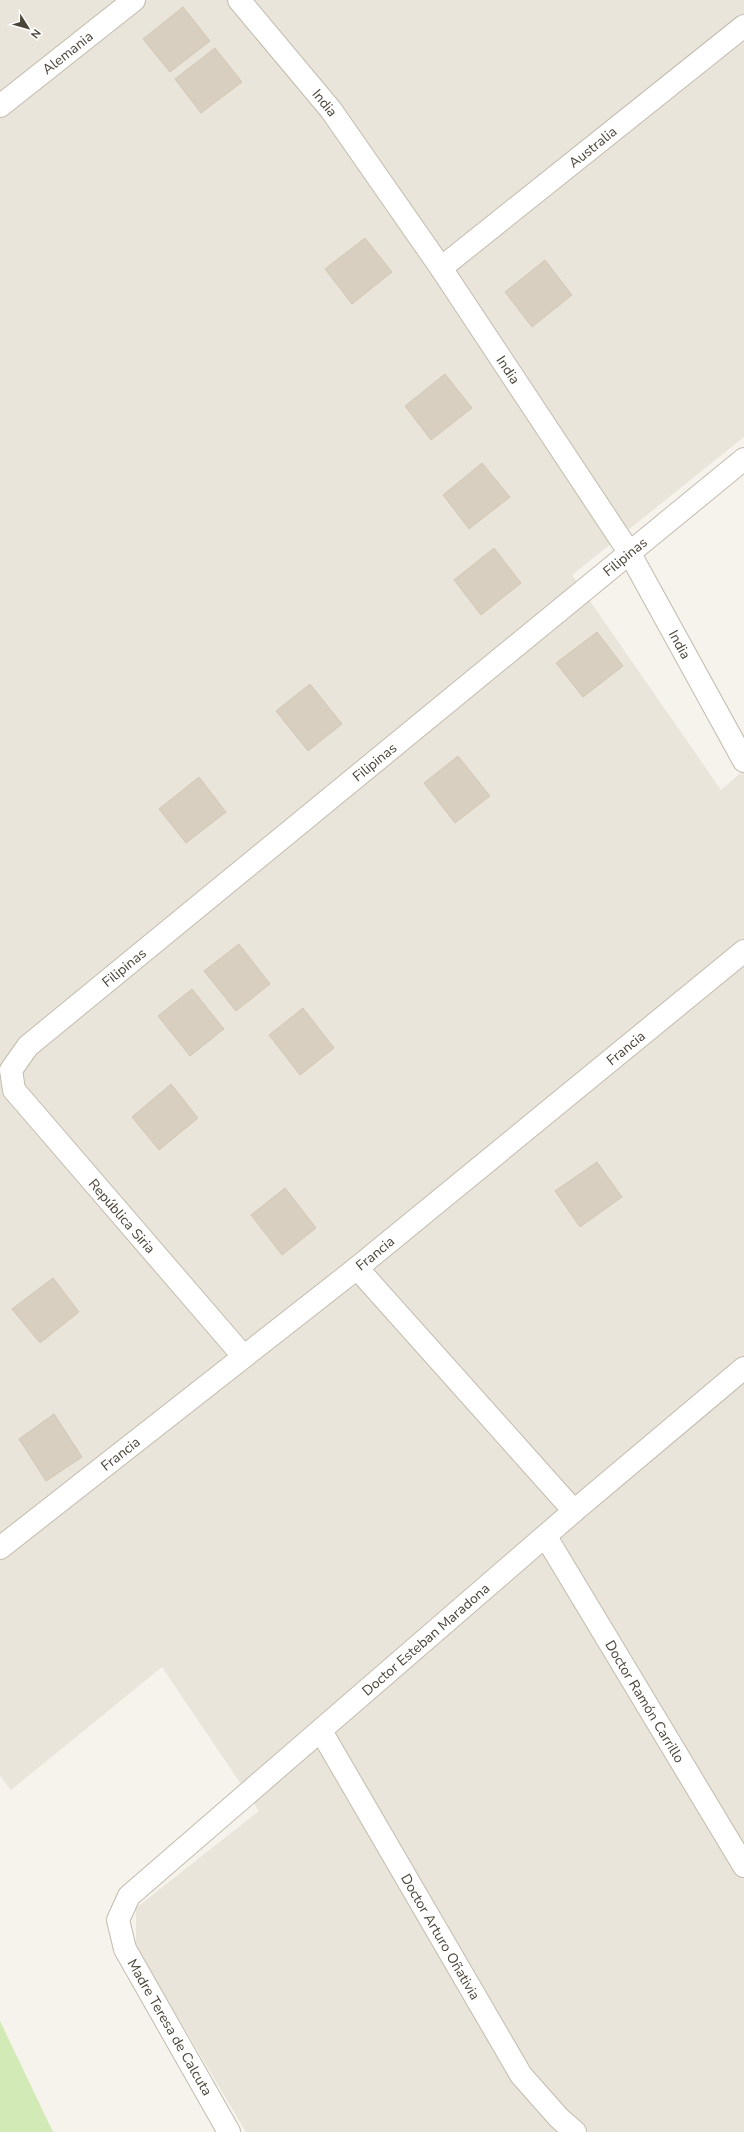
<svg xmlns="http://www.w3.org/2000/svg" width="744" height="2132" font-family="'Nunito Sans',sans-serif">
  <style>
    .residential { fill: #eae5da }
    .green { fill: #d2eab5 }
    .building { fill: #d8cfc1; stroke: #d3c7b4 }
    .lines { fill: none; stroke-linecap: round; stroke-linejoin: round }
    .minor-casing { stroke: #c2bbae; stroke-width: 24 }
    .minor { stroke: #fff; stroke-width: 22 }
    .labels { text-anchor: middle; stroke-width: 3; stroke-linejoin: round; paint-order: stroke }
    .street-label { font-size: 14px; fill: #4b4439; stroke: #fff }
  </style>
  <rect width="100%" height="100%" fill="#f6f3ec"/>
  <path class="residential" d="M0 0H744V437L572 575 721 790 744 770V2132H246L136 1947V1908L259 1811 162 1667 11 1790 0 1776Z"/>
  <path class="green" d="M0 2021 53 2132H0Z"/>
  <path class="building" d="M183 7 210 41 170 72 143 39Z
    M215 48 242 82 201 113 175 79Z
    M365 238 392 272 352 304 325 269Z
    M545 260 572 295 532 327 505 292Z
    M445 374 472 408 431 440 405 406Z
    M482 463 510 497 469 529 443 495Z
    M494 548 521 583 481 615 454 580Z
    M597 632 623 666 583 697 556 663Z
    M310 684 342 724 308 751 276 711Z
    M458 756 490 796 455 823 424 783Z
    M199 777 226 812 186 843 159 809Z
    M239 944 270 984 236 1011 204 971Z
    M192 989 224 1029 190 1056 158 1016Z
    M303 1008 334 1048 300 1075 269 1035Z
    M171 1084 198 1118 159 1150 132 1117Z
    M597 1162 622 1197 580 1227 555 1191Z
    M285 1188 316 1228 282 1255 251 1215Z
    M53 1278 79 1312 40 1343 12 1309Z
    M54 1414 82 1457 46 1481 19 1439Z"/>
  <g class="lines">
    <defs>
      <g id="minor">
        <path id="s1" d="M239 0 331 110 441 268 629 552 744 761"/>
        <path id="s2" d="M0 106 134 0"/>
        <path id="s3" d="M441 268 744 26"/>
        <path d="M357 1268 574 1511"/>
        <path id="s4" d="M244 1357 14 1090 11 1070 28 1046 744 459"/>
        <path id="s5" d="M546 1537 744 1866"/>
        <path id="s6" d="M0 1548 357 1268 744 951"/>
        <path id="s7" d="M321 1731 521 2075 559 2118 575 2132"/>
        <path id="s8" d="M229 2132 125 1949 118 1920 129 1896 574 1511 744 1368"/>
      </g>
    </defs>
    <use href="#minor" class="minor-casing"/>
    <use href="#minor" class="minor"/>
  </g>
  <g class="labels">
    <g class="street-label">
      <text dy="5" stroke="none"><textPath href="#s2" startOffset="86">Alemania</textPath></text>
      <text dy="5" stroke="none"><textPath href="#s1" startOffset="134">India</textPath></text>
      <text dy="5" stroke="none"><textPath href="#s3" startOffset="194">Australia</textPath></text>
      <text dy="5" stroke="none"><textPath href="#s1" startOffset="458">India</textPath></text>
      <text dy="5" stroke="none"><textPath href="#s4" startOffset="1174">Filipinas</textPath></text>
      <text dy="5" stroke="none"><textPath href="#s1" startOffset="782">India</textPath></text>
      <text dy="5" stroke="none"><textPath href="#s4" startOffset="850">Filipinas</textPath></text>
      <text dy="5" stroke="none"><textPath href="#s4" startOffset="526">Filipinas</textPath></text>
      <text dy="5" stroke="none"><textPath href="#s6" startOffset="801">Francia</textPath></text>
      <text transform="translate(122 1216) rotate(49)" y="5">República Siria</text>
      <text dy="5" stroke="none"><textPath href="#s6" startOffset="477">Francia</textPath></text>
      <text dy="5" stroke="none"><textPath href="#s6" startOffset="153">Francia</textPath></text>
      <text dy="5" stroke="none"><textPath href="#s8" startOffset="659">Doctor Esteban Maradona</textPath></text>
      <text dy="5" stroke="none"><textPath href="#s5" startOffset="192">Doctor Ramón Carrillo</textPath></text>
      <text dy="5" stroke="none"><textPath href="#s7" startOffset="238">Doctor Arturo Oñativia</textPath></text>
      <text transform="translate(170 2027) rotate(60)" y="5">Madre Teresa de Calcuta</text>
    </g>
  </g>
  <g transform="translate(28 28) rotate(127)" stroke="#ffffff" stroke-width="3" paint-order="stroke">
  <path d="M0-3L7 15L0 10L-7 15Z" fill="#4b4439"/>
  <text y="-6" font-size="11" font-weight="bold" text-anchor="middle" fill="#4b4439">N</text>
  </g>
</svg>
